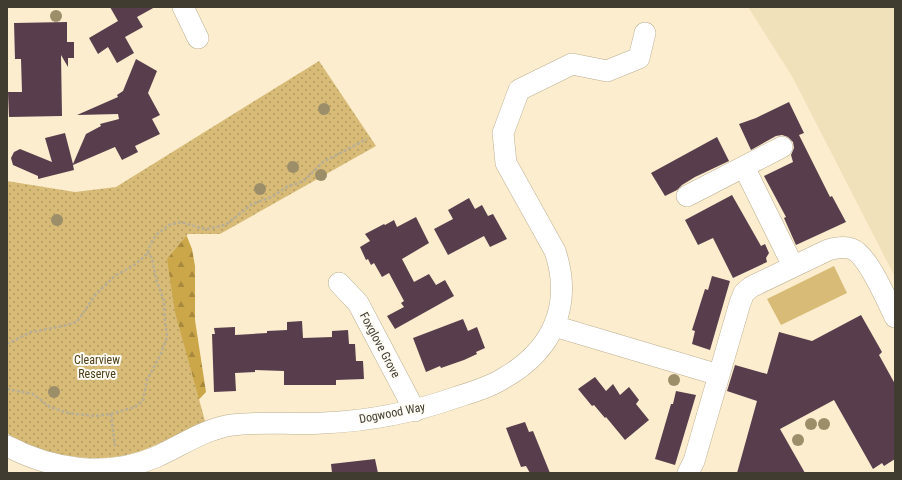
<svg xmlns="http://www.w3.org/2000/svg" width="902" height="480" font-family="'Roboto Condensed',sans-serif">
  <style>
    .built { fill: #f1e1ba }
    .grass { fill: #d8bb76 }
    .forest { fill: url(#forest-firs) }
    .park { fill: url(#park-dots) }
    .building { fill: #583e4d }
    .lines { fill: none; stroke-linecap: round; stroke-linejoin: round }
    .minor-casing { stroke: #bbaf91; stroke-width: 22 }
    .path { stroke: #b9af96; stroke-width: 2.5; stroke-dasharray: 3 2; stroke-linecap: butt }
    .minor { stroke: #fff; stroke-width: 21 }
    .tree { fill: #9d8e6a }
    .labels { text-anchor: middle; stroke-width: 4; stroke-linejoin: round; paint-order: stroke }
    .street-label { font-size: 12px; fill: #413c30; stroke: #fefcf5 }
    .park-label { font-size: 12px; fill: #504019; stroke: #fefcf5 }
  </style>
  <defs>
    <pattern id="forest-firs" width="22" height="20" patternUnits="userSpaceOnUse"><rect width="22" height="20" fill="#cca749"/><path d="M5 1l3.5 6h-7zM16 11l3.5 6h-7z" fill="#a7893d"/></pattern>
    <pattern id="park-dots" width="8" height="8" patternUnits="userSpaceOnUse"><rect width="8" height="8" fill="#d8bb76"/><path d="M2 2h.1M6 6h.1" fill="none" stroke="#b19961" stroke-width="1.8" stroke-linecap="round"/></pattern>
  </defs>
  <rect width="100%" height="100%" fill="#fbedce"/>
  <path class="built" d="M748 7H895V277L793 78Z"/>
  <path class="grass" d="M834 266 847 293 781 325 767 299Z"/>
  <path class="forest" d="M183 227 192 249 195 266V320L206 392 188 411 155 259Z"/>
  <path class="park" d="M319 61 376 146 220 234H188L167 259 175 312 205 421C185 430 166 441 146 449 104 466 45 458 7 433V181L75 192 116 187Z"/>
  <path class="building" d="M110 7H155L137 17 143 27 125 37 134 53 117 63 108 47 98 54 89 38 118 21Z
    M67 22V42H74V58H68V67L61 55 62 116 9 117 8 92H22L21 59H15L14 23Z
    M136 59 157 71 148 93 160 115 152 119 160 134 135 146 138 152 122 160 115 147 73 165 74 170 38 179V176L13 165 11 158 14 152 20 149 52 162 45 138 65 133 73 164 86 134 101 126 100 124 119 119 118 114 77 115 118 97 117 95 123 91Z
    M789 102 804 133 799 135 830 197 832 196 846 222 796 245 784 218 786 217 764 176 793 162 791 155 794 148 793 142 788 137 782 135 776 136 751 150 739 124 756 118Z
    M717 137 729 161 695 177 682 185 677 190 665 196 651 173Z
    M732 195 761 246 765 244 769 253 766 258 767 262 733 278 713 238 698 245 685 220Z
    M469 198 475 209 482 205 488 216 493 214 507 239 490 247 484 236 448 255 434 229 453 219 448 210Z
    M416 217 429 243 402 259 414 282 429 274 436 285 445 280 454 296 395 329 387 316 404 307 401 303 404 301 389 273 382 277 374 263 371 265 368 259 366 260 360 247 370 241 365 234 384 224 385 225 394 220 397 227Z
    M712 276 730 281 710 350 692 344 695 331 692 330 705 289 708 290Z
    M861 315 882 352 879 355 895 384V459L884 466 882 463 873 469 834 400 780 429 805 473H737L757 401 727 391 735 365 767 374 779 332 812 341Z
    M463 319 468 331 477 327 485 348 476 352 477 354 464 360 441 368 440 366 426 372 413 338Z
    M302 321 303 338 332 337V331L348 330 349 344H355L356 361H363L364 379 336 380V385H284V371L255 370V372L235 373 236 391 214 392 212 334H215L214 328 235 327V335L267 333V331L287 330V322Z
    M595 377 606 391 613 384 620 395 629 387 639 400 636 404 649 420 625 440 606 417 605 418 594 405 592 406 578 389Z
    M676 391 696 395 675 465 655 459 671 404H673Z
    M525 422 529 432 533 431 550 473H530L526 466 521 467 506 428Z
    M375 459 378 473H332L331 464Z"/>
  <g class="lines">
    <defs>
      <path id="minor" d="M183 7 198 38
        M744 167 793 266
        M687 196 782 147
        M339 283 358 303 415 411
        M554 326 719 375
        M7 446C53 470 107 478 156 457 181 446 204 429 232 425 262 421 293 425 323 423 371 421 412 413 457 397 473 392 490 387 504 378 553 350 573 305 555 251L506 163 503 133 519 90 572 64 607 71 639 58 645 33
        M688 473 694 461 740 303 744 293 751 287 828 250C835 248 844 246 852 249 868 255 887 301 895 317"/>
    </defs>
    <use href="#minor" class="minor-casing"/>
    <path class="path" d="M7 344 31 332 63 326 77 322 96 294 116 275 133 266 138 262 148 253 150 245 156 235 169 225 181 222 201 228 207 229 221 226 228 223 252 204 272 197 288 186 299 183 307 178 323 162 367 139
      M7 389 33 394 50 407 68 413 94 416 111 414 115 446
      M111 414 135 407 143 401 147 380 160 356 166 340 167 335 165 323 164 301 156 279 152 258 148 253"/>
    <use href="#minor" class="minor"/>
  </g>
  <g class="tree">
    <circle cx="56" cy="16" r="6"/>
    <circle cx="324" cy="109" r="6"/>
    <circle cx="293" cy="167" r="6"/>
    <circle cx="321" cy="175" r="6"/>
    <circle cx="260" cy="189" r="6"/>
    <circle cx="57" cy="220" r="6"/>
    <circle cx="674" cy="380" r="6"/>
    <circle cx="54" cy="392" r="6"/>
    <circle cx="811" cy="424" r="6"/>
    <circle cx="824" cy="424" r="6"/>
    <circle cx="798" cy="440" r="6"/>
  </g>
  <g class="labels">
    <g class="street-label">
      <text transform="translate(380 345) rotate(62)" y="4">Foxglove Grove</text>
      <text transform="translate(392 413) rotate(-11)" y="4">Dogwood Way</text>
    </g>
    <g class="park-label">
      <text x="97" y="364">Clearview<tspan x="97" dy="14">Reserve</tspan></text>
    </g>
  </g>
  <rect width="902" height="480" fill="none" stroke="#413c30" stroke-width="16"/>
</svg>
